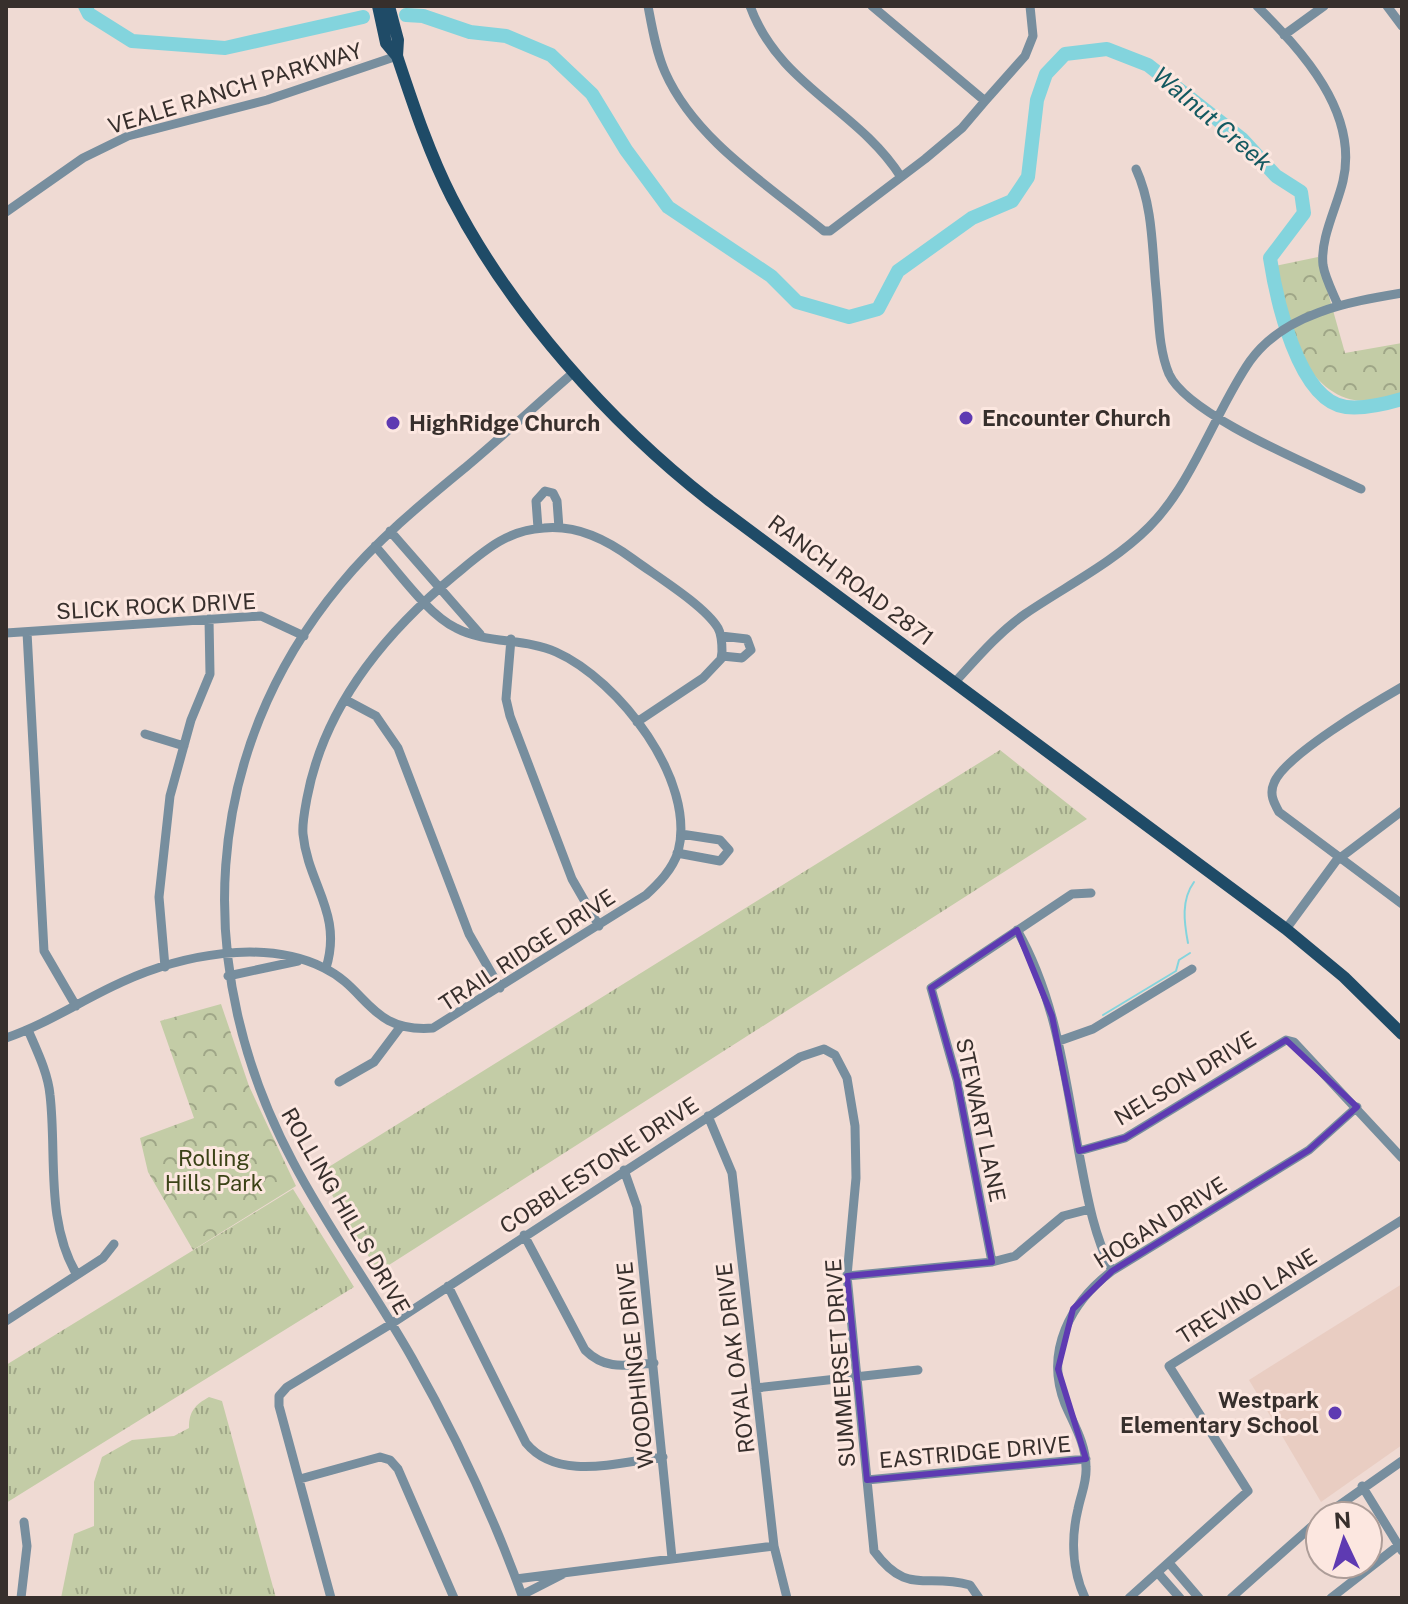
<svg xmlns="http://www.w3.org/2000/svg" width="1408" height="1604" font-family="'Public Sans',sans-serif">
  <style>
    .built { fill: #e9cdc2 }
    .grass { fill: url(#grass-tufts) }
    .park { fill: url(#park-crowns) }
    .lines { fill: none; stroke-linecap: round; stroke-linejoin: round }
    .stream { stroke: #83d4dd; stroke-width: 2 }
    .river { stroke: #83d4dd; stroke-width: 14 }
    .minor { stroke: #778e9e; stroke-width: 9 }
    .major { stroke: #1f4b67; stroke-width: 12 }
    .marked { fill: none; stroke: #5e3ab2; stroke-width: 6; stroke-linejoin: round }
    .poi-dot { fill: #5e3ab2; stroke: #fce7e0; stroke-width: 3 }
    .labels { text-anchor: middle; stroke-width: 6; stroke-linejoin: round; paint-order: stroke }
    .street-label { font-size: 22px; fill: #372f2c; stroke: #fce7e0 }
    .poi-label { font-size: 22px; font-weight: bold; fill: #372f2c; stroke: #fce7e0; text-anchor: start }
    .park-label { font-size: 22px; fill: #3b4317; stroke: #fce7e0 }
    .water-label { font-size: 24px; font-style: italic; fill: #135960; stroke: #fce7e0 }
  </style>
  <defs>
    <pattern id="grass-tufts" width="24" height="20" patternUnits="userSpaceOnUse" patternTransform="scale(2)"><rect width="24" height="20" fill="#c3cca6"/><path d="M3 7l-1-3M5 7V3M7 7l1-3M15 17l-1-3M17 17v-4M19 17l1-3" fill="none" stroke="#9fa687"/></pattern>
    <pattern id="park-crowns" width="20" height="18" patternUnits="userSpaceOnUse" patternTransform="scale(2)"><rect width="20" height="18" fill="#c3cca6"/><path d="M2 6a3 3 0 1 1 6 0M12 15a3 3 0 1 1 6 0" fill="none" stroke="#9fa687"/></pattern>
  </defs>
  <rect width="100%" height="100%" fill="#efdad3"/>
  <path class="built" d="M1402 1284V1445L1321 1502 1249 1380Z"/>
  <path class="grass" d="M1000 750 1087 819 378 1272 319 1173Z
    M293 1189 354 1287 6 1503V1365Z
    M209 1397 222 1401 276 1598H61L74 1534 94 1526V1482L102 1457 132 1440 174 1436 189 1428C189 1411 195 1405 209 1397Z"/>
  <path class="park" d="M1318 257 1345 353 1402 343V395C1385 398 1363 404 1346 398 1298 381 1282 310 1275 266Z
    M221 1004 249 1086 296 1186 193 1250 148 1172 140 1138 194 1118 160 1021Z"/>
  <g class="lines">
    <path class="stream" d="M1188 943C1184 922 1181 900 1194 882
      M1103 1015 1176 971 1179 960 1190 953"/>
    <path class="river" d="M85 6 89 14 132 41 225 48 363 17
      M406 15 423 16 470 32 506 36 551 55 592 94 626 150 668 207 771 276 797 302 849 317 878 309 898 271 972 218 1012 201 1028 177 1037 100 1046 74 1065 54 1107 49 1148 65 1242 139 1276 176 1301 192 1304 213 1270 258C1276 297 1298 401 1346 407 1364 409 1385 404 1402 399"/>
    <path class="minor" d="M648 6C652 27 656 52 665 72 695 140 768 185 824 231H830L925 159 962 128 985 101 1025 56 1033 36 1030 6
      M750 6C779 86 858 109 901 177
      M872 6 985 101
      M1257 6C1302 51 1359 112 1343 181 1337 207 1320 238 1323 265 1325 278 1333 293 1338 305
      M1387 6 1402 26
      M1284 35 1324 6
      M1136 169C1153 206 1152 248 1156 289 1159 316 1158 348 1169 374 1188 416 1316 467 1361 489
      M6 212 83 158 128 136 267 100 397 56
      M538 528 536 501 545 491 553 493 557 501 559 528
      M390 531 480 634
      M27 632 44 951 76 1006
      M6 633 261 616 304 636
      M721 636 747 639 751 650 742 658 722 656
      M511 639 506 699 510 716 572 879 599 926
      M955 682C977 658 998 633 1025 614 1066 586 1113 563 1149 527 1172 504 1188 475 1203 446 1218 418 1232 387 1250 361 1284 313 1349 302 1402 293
      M1402 687C1374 703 1284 756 1274 783 1269 794 1274 803 1279 812L1402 904
      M346 700 376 716 398 748 469 934 500 988
      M145 734 184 746
      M677 853 720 861 729 850 720 840 681 834
      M1286 929 1336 861 1402 811
      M1017 930C1056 998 1065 1077 1079 1153 1087 1195 1093 1233 1112 1271
      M165 967 159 897 170 796 191 720 210 674 209 619
      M326 968C343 913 308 885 303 834 302 823 305 809 307 798 324 707 386 632 455 575 483 552 506 530 544 528 578 525 607 540 633 559 656 576 704 605 718 628 722 635 722 644 722 652L721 659 703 678 637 722
      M228 976 298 961
      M28 1030C37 1051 48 1073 50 1095 57 1155 45 1221 77 1275
      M6 1038C47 1024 82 1000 122 982 181 955 264 938 324 968 368 989 370 1033 433 1028L646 895C659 883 672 870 678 852 697 781 619 680 556 652 525 638 486 644 456 628 427 614 397 570 375 546
      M1059 1041 1093 1029 1192 969
      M339 1082 374 1062 401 1026
      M708 1116 732 1173 774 1546 787 1598
      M1079 1151 1125 1138 1286 1040 1294 1042 1402 1158
      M624 1170 637 1207 672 1558
      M524 1235 585 1350C606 1371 627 1365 654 1363
      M992 1262 957 1080 931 988 1072 894 1091 893
      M847 1276 992 1262 1015 1256 1063 1216 1090 1209
      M448 1286 526 1443C558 1482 619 1462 663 1457
      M6 1321 103 1258 114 1244
      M756 1388 918 1370
      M300 1479 380 1457 390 1460 398 1469 454 1598
      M867 1480 1086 1459
      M1362 1486 1402 1551
      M1324 1516 1402 1461
      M1169 1563 1199 1598
      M1158 1573 1180 1598
      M516 1579 774 1546
      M522 1595 563 1574
      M21 1598 27 1546 24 1522
      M331 1598 279 1406V1396L287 1387 391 1324 800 1057 824 1049 835 1055 847 1078 855 1126 856 1178 847 1276 874 1551C907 1596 925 1573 970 1585L979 1598
      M523 1598C493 1515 455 1434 412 1358 374 1291 328 1229 293 1162 191 971 200 754 340 585 377 540 421 504 466 467 502 437 537 404 573 373
      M1085 1598C1072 1570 1071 1538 1078 1509 1081 1494 1087 1482 1086 1467 1086 1444 1074 1425 1065 1404 1044 1351 1071 1302 1112 1271L1309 1150 1357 1107
      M1129 1598 1248 1491 1169 1366 1402 1220
      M1231 1598 1320 1519
      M1331 1598 1399 1545"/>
    <path class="major" d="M378 6 386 43 397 56C413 104 429 153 452 198 510 311 610 423 710 501L1286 929 1344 977 1402 1034
      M389 6 398 40 397 56"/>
  </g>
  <path class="marked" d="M1017 930 1052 1016 1079 1151 1125 1138 1286 1040 1357 1107 1309 1150 1112 1271 1073 1309 1058 1369 1086 1459 867 1480 847 1276 992 1262 957 1080 931 988Z"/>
  <g class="poi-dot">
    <circle cx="966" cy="418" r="8"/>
    <circle cx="393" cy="423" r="8"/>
    <circle cx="1335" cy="1413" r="8"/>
  </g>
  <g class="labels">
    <g class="street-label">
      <text transform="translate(235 88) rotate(-17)" y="8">VEALE RANCH PARKWAY</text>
      <text transform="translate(851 580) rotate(37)" y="8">RANCH ROAD 2871</text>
      <text transform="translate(156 606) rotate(-3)" y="8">SLICK ROCK DRIVE</text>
      <text transform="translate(527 950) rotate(-33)" y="8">TRAIL RIDGE DRIVE</text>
      <text transform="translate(1185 1078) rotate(-31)" y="8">NELSON DRIVE</text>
      <text transform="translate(981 1120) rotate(78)" y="8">STEWART LANE</text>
      <text transform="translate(599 1165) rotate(-33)" y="8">COBBLESTONE DRIVE</text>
      <text transform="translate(346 1211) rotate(60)" y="8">ROLLING HILLS DRIVE</text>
      <text transform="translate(1160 1222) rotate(-32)" y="8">HOGAN DRIVE</text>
      <text transform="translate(1247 1296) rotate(-32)" y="8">TREVINO LANE</text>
      <text transform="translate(735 1358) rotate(-97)" y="8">ROYAL OAK DRIVE</text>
      <text transform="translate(840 1363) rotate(-94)" y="8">SUMMERSET DRIVE</text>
      <text transform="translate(635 1365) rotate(-96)" y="8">WOODHINGE DRIVE</text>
      <text transform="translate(975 1452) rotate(-5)" y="8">EASTRIDGE DRIVE</text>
    </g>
    <g class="poi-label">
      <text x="982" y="426">Encounter Church</text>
      <text x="409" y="431">HighRidge Church</text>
      <text x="1319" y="1408" text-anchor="end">Westpark<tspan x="1319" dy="25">Elementary School</tspan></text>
    </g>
    <g class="park-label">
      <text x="214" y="1166">Rolling<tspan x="214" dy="25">Hills Park</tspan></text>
    </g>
    <g class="water-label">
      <text transform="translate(1212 119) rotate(40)" y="8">Walnut Creek</text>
    </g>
  </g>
  <rect width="1408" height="1604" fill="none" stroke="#372f2c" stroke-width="16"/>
  <g transform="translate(1344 1540) rotate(356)"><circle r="38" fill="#fce7e0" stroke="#ad9d98" stroke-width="2"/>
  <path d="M0-6L14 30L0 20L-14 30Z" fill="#5e3ab2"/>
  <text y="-12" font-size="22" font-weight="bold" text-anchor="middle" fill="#372f2c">N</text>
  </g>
</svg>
